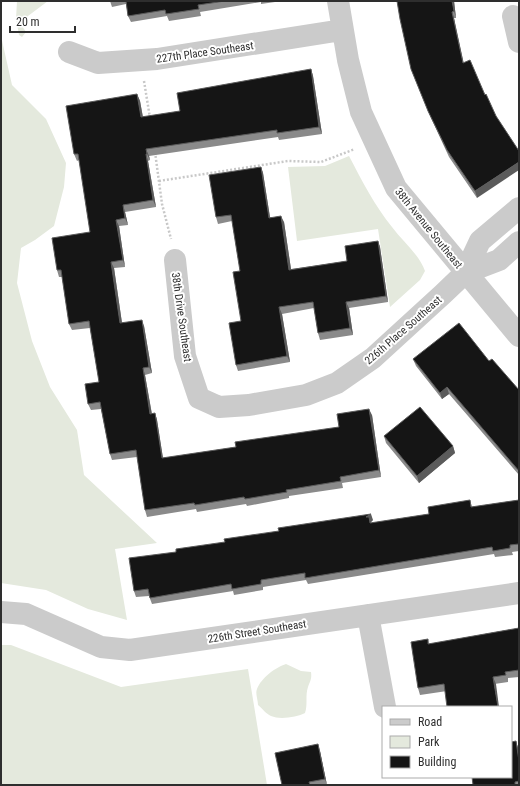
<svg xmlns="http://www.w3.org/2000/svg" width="520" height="786" font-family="'Roboto Condensed',sans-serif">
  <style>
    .green { fill: #e4e9dd }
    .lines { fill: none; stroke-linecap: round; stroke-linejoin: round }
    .path { stroke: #c8c8c8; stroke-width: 2.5; stroke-dasharray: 2 2; stroke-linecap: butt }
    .street { stroke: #cbcbcb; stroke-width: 22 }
    .wall { fill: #8a8a8a }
    .shaded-wall { fill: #5b5b5b }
    .building { fill: #151515; stroke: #5b5b5b }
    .labels { text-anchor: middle; stroke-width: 4; stroke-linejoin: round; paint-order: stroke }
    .street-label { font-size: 11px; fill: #2e2e2e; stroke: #fff }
  </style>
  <rect width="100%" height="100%" fill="#fff"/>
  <path class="green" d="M17 1H48L28 16 22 26 26 32 22 37 19 35 16 19Z
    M1 36 12 85 46 119 66 163 64 187 54 226 35 240 21 248 17 283 32 341 50 387 77 430 84 475 157 543 115 549 127 620 88 609 46 590 1 583Z
    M349 156C362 181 375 206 392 227 403 242 419 254 425 271L420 280 390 307 378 229 297 241 288 167 325 166Z
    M1 645H11L121 687 248 669 267 785H1Z
    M286 664 301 671 311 672C312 679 310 681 308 687 305 696 308 704 305 713 297 717 280 720 271 716 266 714 262 708 258 705 258 700 255 693 257 689 261 678 276 667 286 664Z"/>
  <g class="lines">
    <path class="path" d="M144 81 150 118
      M155 152 162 204 171 239
      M159 181 288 161 321 162 355 149"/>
    <path class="street" d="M338 1 348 60 361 112 396 188 519 336
      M513 16 519 42
      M69 52 98 63 157 59 342 30
      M175 260 185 356 199 398 219 407 249 405 306 395 337 383 373 358 443 294 465 273 480 241 519 208
      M465 273 499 260 519 242
      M1 612 26 614 101 647 130 650 519 593
      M368 615 385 707"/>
  </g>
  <path class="wall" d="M110 1H282L261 4V2L200 12 201 16 169 21 167 16 131 22 128 16 126 4 112 7Z
    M454 1 456 18H454L477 198 449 157 431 118 411 69Z
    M311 69 313 76 322 134 279 140 278 137 149 156 150 160 148 161 156 207 125 212 128 225 119 226 125 267 114 268 122 323 144 326 152 373 145 375 152 414 155 413 157 420 163 458 236 447 339 427 372 415 381 477 342 483 343 488 289 496V498L247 506 246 504 197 512 196 509 147 517 145 510 137 457 112 460 110 454 101 409 91 410 88 404 99 382 90 328 72 330 69 324 62 277H59L57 270 90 232 79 160 77 161 74 154 137 94 140 101 143 117 180 111Z
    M261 167 263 173 270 217 284 222 291 269 347 261 378 241 380 247 388 302 349 308 353 335 320 340 318 333 314 308 282 314 290 362 238 371 236 365 241 321 240 271 232 221 218 224 216 217Z
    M413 359 489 361 519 390V475L449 394 442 399 416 366Z
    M384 436 453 446 455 453 419 483 386 443Z
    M470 500 472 507 519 500V551L512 552 513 555 495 557 494 554 308 584 306 580 263 587V590L234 595 233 591 152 604 149 596 136 597 134 591 176 552 373 520 371 522V523L429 514Z
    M519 628V677L508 678V682L420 695 418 688 428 639 429 644Z
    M516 741 518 748 519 753V785H473Z
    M320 751 327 785H282Z"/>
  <path class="shaded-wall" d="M452 1H454L456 18 454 11Z
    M452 12 454 18 465 69 463 63Z
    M311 69 313 76 322 134 319 127Z
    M137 94 140 101 144 124 141 117Z
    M146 149 149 156 150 160 147 154Z
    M146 154 148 161 156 207 153 200Z
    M519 162V170L477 198 475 191Z
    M261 167 263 173 271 224 269 218Z
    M123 205 125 212 128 225 125 218Z
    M281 216 284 222 292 276 289 270Z
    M116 220 119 226 125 267 123 260Z
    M378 241 380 247 388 302 386 296Z
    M111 262 114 268 123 330 120 323Z
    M346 302 349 308 353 335 350 328Z
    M279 307 282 314 290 362 287 356Z
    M142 320 144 326 152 373 149 367Z
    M143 368 145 375 153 421 150 414Z
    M447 387 449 394 442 399 440 393Z
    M369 409 372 415 381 477 379 470Z
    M155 413 157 420 164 465 162 458Z
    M453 446 455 453 419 483 417 476Z
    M371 514 373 520 371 522 372 530 366 517Z
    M493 677 496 684 499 707H498Z
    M516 741 518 748 519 753V761Z
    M318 744 320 751 327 785 325 779Z"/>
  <path class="building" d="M126 1H225L198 5 199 9 166 14 165 10 128 16Z
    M397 1H452L454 11 452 12 463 63 470 60 485 95 486 94 496 116 519 151V162L475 191 447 150 428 111 411 69 400 19Z
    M311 69 319 127 277 133V130L146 149 147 154H146L153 200 123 205 125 218 116 220 123 260 111 262 120 323 142 320 149 367 143 368 150 414 155 413 162 458 236 447 235 442 339 427 337 414 369 409 379 470 340 477 341 481 286 490 287 492 245 499 244 497 195 505 194 503 145 510 136 450 110 454 100 402 88 404 85 384 99 382 89 321 69 324 61 270H57L52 238 90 232 78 154H74L66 106 137 94 141 117 180 111 177 93Z
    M261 167 269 218 281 216 289 270 347 261 345 246 378 241 386 296 346 302 350 328 318 333 313 302 279 307 287 356 236 365 229 323 241 321 233 272 240 271 231 215 216 217 209 175Z
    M459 323 489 361 492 359 519 390V471L447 387 440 393 413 359Z
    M420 407 453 446 417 476 384 436Z
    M470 500 471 507 519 500V544L510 545V548L493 551 492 547 305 578V573L261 580V584L232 589 231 584 150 598 148 589 134 591 129 558 176 552V549L225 542 224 539 279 531 278 528 371 514 366 517H369L370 523 429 514 428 507Z
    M519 628V670L505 672 506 675 493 677 498 707H447L444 684 418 688 411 642 428 639V644Z
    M516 741 519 761V781L515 782V785H473L472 777H511V742Z
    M318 744 325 779 309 782 310 785H282L275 753Z"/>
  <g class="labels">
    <g class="street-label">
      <text transform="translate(205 52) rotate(-8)" y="4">227th Place Southeast</text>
      <text transform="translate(429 228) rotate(51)" y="4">38th Avenue Southeast</text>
      <text transform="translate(182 317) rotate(82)" y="4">38th Drive Southeast</text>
      <text transform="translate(403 330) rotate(-41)" y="4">226th Place Southeast</text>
      <text transform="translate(257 631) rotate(-9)" y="4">226th Street Southeast</text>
    </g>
  </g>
  <rect width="520" height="786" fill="none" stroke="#2e2e2e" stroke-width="4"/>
  <rect x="382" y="706" width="130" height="72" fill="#ffffff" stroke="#ababab"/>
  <rect x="390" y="719" width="20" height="6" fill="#cbcbcb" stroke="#ababab"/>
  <text x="418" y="726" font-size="12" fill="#2e2e2e">Road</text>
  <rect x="390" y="736" width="20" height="12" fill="#e4e9dd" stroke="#ababab"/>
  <text x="418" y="746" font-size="12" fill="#2e2e2e">Park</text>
  <rect x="390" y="756" width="20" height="12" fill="#151515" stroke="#ababab"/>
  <text x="418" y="766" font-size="12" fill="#2e2e2e">Building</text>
  <path d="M10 26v6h65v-6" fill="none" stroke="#2e2e2e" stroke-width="2"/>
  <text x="16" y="26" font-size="12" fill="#2e2e2e" stroke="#ffffff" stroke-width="3" paint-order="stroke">20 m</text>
</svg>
